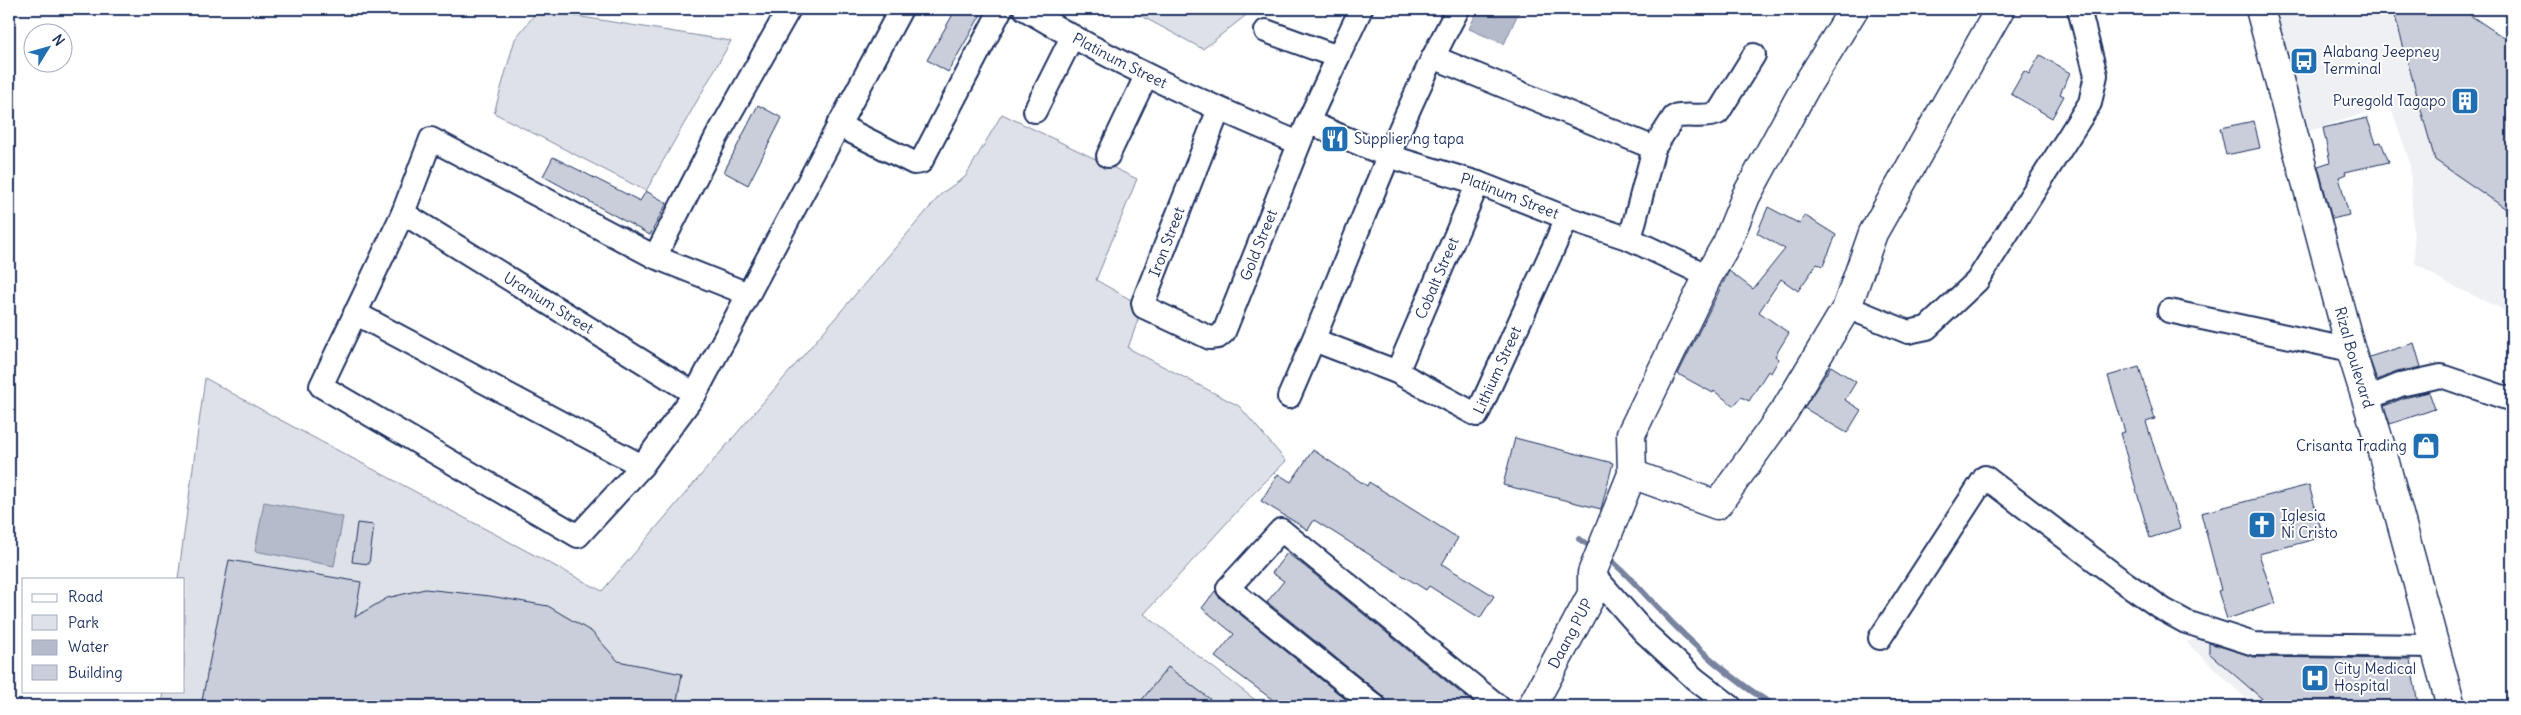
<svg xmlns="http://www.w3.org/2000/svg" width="2521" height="715" font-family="Delius,sans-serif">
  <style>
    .built { fill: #eff0f4 }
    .green { fill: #dee1e7; stroke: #7c88a2 }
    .water { fill: #b5bbca; stroke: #77839f }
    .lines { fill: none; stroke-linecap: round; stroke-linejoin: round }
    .stream { stroke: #77839f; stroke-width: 6 }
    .building { fill: #caceda; stroke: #1b2f5e }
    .street-casing { stroke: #1b2f5e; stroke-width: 26 }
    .secondary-casing { stroke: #1b2f5e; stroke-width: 31 }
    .street { stroke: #fff; stroke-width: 22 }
    .secondary { stroke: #fff; stroke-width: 28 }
    .labels { text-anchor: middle; stroke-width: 4; stroke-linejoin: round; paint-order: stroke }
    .poi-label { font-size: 15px; fill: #1b2f5e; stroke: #fff; text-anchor: start }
    .street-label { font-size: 15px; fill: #1b2f5e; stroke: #fff }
  </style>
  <rect width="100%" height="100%" fill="#fff"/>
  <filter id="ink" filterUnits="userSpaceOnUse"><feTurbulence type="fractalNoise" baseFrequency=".02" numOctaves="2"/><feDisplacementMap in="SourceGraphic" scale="10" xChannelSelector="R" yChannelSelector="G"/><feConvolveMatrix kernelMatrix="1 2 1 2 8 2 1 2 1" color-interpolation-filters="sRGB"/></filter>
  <g filter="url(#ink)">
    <path class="built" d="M2291 9H2461L2512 43V314L2445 282 2415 263 2410 163 2390 105 2309 131 2277 18Z
      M2201 637 2253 651 2409 657 2419 706 2253 705 2186 642Z"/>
    <path class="green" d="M1128 9H1254L1203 49Z
      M538 10 731 41 646 191 494 113 515 39Z
      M1002 114 1137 179 1096 280 1133 301 1138 320 1128 348 1239 406 1286 461 1252 495 1144 614 1263 706H161L163 691H184V579H178L205 378 273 416 602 591 942 193 965 177Z"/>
    <path class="water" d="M1478 9H1520L1504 44 1469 29Z
      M264 502 343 517 334 566 255 551Z"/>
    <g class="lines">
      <path class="stream" d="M1579 539 1595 549
        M1605 556C1626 571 1642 592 1660 610 1690 643 1737 684 1775 706"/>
    </g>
    <path class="building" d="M956 9H984L948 72 927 60Z
      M2393 9H2461L2512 43V213L2435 160Z
      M2040 55 2070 73 2060 94 2064 96 2052 118 2011 94 2024 71 2029 74Z
      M758 105 782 118 748 185 724 172Z
      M2367 118 2376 143 2381 142 2389 162 2345 172 2346 174 2339 177 2349 215 2332 219 2318 166 2330 162 2323 128Z
      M2254 121 2260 148 2226 155 2220 128Z
      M553 157 640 201 646 191 667 203 650 235 543 176Z
      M1768 207 1800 224 1804 215 1836 235 1823 266 1817 264 1798 291 1781 279 1759 312 1789 333 1775 356 1779 359 1771 373 1768 371 1749 401 1741 397 1734 406 1714 391 1713 393 1678 374 1729 271 1753 289 1785 249 1757 233Z
      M2414 343 2421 367 2397 372 2377 380 2369 357Z
      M1831 366 1856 382 1845 400 1861 410 1847 433 1804 408Z
      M2139 367 2155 419 2146 422 2180 528 2150 538 2120 433 2125 432 2108 376Z
      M2429 392 2435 409 2390 424 2384 406 2404 398Z
      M1515 438 1613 463 1601 509 1503 485Z
      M1313 450 1367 486 1369 482 1458 538 1442 564 1494 596 1480 618 1429 586 1426 590 1314 520 1308 530 1261 501 1278 474 1291 482Z
      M2309 485 2323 537 2259 554 2275 603 2227 619 2218 591 2221 590 2201 513Z
      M357 523 374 525 369 564 352 562Z
      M1287 553 1303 565 1477 706H1388L1383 696 1267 602 1284 581 1272 573Z
      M229 560 361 582 355 617 387 598 425 589 490 596 548 606 592 632 618 661 682 674 676 706H201Z
      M1215 591 1220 598 1354 706H1281L1215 657 1234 634 1202 608Z
      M2209 643 2254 657 2410 659 2418 704 2267 703 2209 653Z
      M1168 667 1219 706H1137Z"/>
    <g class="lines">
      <defs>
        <g id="street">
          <path id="s1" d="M1025 9C1113 62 1205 104 1299 143"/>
          <path d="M1338 57 1361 9"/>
          <path d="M1433 57 1654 148"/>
          <path id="s2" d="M1219 109 1143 303 1144 307 1210 338 1218 337 1224 332 1308 122 1338 57 1266 31"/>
          <path d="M1035 111 1072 37"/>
          <path id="s3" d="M1308 122 1388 156 1478 183 1567 218 1630 239 1708 276"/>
          <path d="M838 125 914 163 921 162 1001 9"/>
          <path d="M1108 156 1146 76"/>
          <path id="s4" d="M403 213 695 394"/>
          <path d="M1630 239 1654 148 1674 117C1689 113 1703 119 1718 113L1754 55"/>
          <path d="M655 257 716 138 789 9"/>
          <path d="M748 294 655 257 431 139 403 213 321 386 578 536 642 466 695 394 901 9"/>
          <path d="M1847 307 1908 332 1927 328 1977 281 2090 103 2096 75 2079 9"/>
          <path d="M2169 311 2351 350"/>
          <path d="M355 313 642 466"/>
          <path id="s5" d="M1314 340 1397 372 1477 415 1567 218"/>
          <path id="s6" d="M1397 372 1478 183"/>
          <path d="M1289 397C1346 268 1391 133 1458 9"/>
          <path d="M2366 399 2400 385 2441 376 2512 400"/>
          <path d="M1592 573 1643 631 1695 679 1730 706"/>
          <path d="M1880 638 1985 477 2121 580 2164 610 2186 622 2254 644 2435 646"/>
          <path d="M1375 706 1228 588 1281 530 1498 706"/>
        </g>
        <g id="secondary">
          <path id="s7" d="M2260 9 2351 350 2380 444 2451 706"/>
          <path d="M1632 474 1717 505 1784 412 1847 307 1873 233 2000 9"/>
          <path id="s8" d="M1532 706 1592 594V573L1632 474 1631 434 1708 276 1727 243 1746 196 1805 88 1854 9"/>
        </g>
      </defs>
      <use href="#street" class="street-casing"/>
      <use href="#secondary" class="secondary-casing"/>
      <use href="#street" class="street"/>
      <use href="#secondary" class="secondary"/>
    </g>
  </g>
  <defs>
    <symbol id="bus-square" viewBox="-11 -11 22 22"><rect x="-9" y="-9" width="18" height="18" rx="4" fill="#1f6fb2" stroke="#fff"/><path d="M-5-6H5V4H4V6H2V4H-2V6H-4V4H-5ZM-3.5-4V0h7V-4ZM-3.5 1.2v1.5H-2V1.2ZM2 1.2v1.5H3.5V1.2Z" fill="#fff"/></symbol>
    <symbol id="building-square" viewBox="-11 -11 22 22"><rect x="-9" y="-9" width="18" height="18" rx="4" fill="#1f6fb2" stroke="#fff"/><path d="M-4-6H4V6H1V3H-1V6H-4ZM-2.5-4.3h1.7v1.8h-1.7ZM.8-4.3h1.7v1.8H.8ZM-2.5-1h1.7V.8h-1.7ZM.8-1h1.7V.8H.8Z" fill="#fff"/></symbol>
    <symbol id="restaurant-square" viewBox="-11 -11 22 22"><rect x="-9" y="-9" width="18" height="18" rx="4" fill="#1f6fb2" stroke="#fff"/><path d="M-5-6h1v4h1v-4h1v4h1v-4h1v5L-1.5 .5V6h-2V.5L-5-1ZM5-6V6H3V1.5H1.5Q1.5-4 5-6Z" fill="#fff"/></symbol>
    <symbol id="shop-square" viewBox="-11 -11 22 22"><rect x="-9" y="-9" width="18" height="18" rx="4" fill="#1f6fb2" stroke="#fff"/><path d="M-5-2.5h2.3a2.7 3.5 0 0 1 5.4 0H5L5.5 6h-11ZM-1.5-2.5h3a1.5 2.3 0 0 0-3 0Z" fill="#fff"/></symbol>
    <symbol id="church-square" viewBox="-11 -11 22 22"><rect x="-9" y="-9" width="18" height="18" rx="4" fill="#1f6fb2" stroke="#fff"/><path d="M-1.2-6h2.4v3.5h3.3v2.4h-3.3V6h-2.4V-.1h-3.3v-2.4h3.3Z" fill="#fff"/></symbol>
    <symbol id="hospital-square" viewBox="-11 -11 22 22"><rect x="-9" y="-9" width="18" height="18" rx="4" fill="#1f6fb2" stroke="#fff"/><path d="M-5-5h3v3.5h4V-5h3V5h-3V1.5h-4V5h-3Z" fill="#fff"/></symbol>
  </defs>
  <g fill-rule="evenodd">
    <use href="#bus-square" x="2288" y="45" width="32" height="32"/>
    <use href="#building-square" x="2449" y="85" width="32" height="32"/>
    <use href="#restaurant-square" x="1319" y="123" width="32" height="32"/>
    <use href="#shop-square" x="2410" y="430" width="32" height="32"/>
    <use href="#church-square" x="2246" y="509" width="32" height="32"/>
    <use href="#hospital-square" x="2299" y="662" width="32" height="32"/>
  </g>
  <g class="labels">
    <g class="poi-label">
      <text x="2323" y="57">Alabang Jeepney<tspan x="2323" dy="17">Terminal</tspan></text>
      <text x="2446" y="106" text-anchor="end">Puregold Tagapo</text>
      <text x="1354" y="144">Supplier ng tapa</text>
      <text x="2407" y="451" text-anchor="end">Crisanta Trading</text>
      <text x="2281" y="521">Iglesia<tspan x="2281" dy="17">Ni Cristo</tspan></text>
      <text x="2334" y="674">City Medical<tspan x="2334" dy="17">Hospital</tspan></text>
    </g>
    <g class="street-label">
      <text dy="5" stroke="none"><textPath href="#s1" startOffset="108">Platinum Street</textPath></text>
      <text dy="5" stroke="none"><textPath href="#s3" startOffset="215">Platinum Street</textPath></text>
      <text transform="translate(1167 242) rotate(-69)" y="5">Iron Street</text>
      <text dy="5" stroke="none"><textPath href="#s2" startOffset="395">Gold Street</textPath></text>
      <text dy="5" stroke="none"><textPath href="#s6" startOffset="102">Cobalt Street</textPath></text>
      <text dy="5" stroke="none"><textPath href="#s4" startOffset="171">Uranium Street</textPath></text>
      <text dy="5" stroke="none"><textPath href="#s7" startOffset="361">Rizal Boulevard</textPath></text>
      <text dy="5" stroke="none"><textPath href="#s5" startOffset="229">Lithium Street</textPath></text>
      <text dy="5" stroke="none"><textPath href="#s8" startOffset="82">Daang PUP</textPath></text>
    </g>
  </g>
  <rect width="2521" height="715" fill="none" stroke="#fff" stroke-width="30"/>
  <rect x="15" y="15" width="2491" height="685" fill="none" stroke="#1b2f5e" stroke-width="2" filter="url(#ink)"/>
  <rect x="22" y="578" width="162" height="115" fill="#ffffff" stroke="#a4acbf"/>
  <rect x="32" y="594" width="25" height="8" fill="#ffffff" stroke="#a4acbf"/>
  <text x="68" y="602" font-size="15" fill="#1b2f5e">Road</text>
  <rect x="32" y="615" width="25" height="15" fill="#dee1e7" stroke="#a4acbf"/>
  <text x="68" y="628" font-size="15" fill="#1b2f5e">Park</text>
  <rect x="32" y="640" width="25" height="15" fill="#b5bbca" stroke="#a4acbf"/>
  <text x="68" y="652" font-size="15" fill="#1b2f5e">Water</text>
  <rect x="32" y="665" width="25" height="15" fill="#caceda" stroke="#a4acbf"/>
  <text x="68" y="678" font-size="15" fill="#1b2f5e">Building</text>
  <g transform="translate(48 48) rotate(53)"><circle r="24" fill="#ffffff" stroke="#a4acbf"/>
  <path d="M0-4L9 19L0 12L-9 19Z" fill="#1f6fb2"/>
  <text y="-8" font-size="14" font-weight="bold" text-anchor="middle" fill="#1b2f5e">N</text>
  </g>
</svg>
